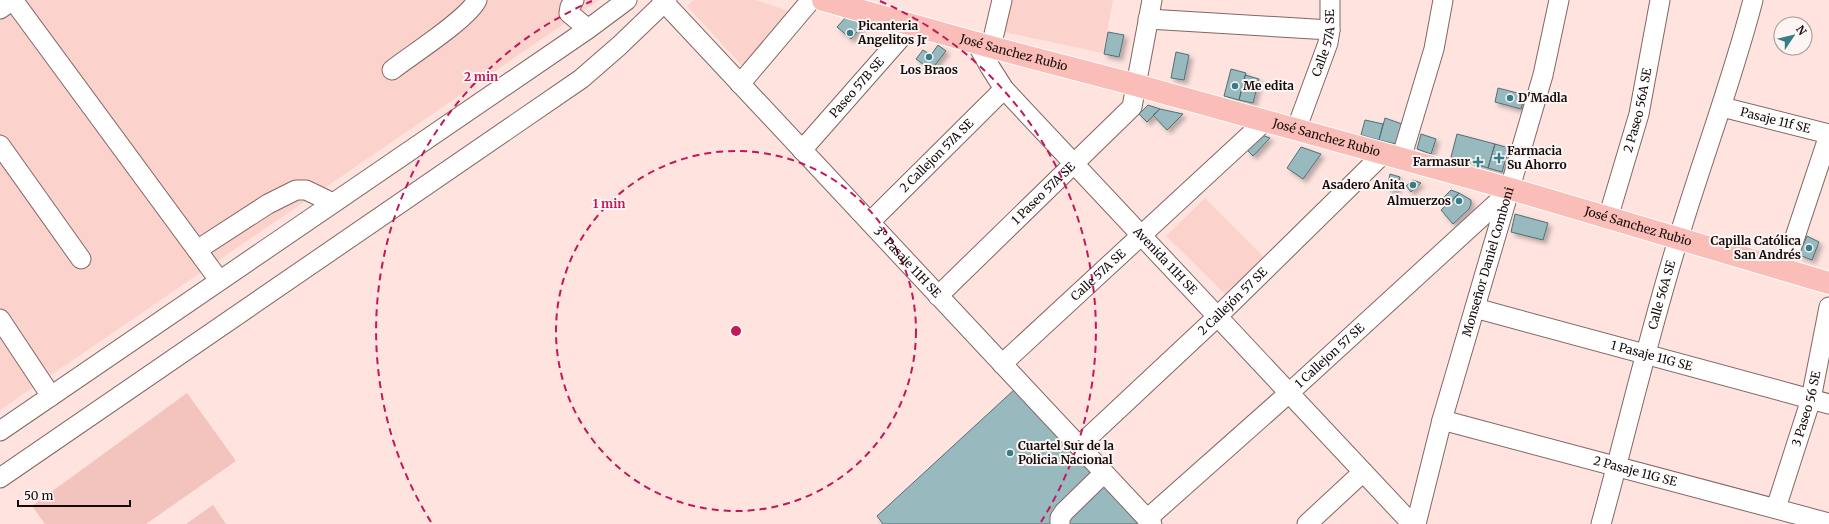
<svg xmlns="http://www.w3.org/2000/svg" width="1829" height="524" font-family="Merriweather,serif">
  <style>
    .built { fill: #fcd2cc }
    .green { fill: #f3c3bd }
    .building { fill: #98babf; stroke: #4f7075; filter: url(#shadow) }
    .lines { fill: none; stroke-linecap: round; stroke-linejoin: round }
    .minor-casing { stroke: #846663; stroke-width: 21 }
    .major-casing { stroke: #fff; stroke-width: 24 }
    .minor { stroke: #fff; stroke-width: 19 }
    .major { stroke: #fabdb7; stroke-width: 22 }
    .ring { fill: none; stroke: #c2185b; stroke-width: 2; stroke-dasharray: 7 5 }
    .poi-dot { fill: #367e87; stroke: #fcf5f4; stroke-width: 1.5 }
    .labels { text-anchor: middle; stroke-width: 4; stroke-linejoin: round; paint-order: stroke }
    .poi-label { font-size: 12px; font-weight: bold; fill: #160b0a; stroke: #fcf5f4; text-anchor: start }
    .street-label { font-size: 12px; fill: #160b0a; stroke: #fcf5f4 }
    .centre { fill: #c2185b; stroke: #fcf5f4; stroke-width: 2 }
    .ring-label { font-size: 12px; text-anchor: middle; font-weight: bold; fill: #c2185b; stroke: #fcf5f4; stroke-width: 4; stroke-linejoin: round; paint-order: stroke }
  </style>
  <defs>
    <filter id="shadow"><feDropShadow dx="3.5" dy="3.5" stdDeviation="2" flood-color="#0004"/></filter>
  </defs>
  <rect width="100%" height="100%" fill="#fee3df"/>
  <path class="built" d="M0 0H599L0 410Z
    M694 0H755L795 13 746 70 687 6Z
    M1011 0H1113L1103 53 1004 32Z
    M1205 198 1268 261 1228 297 1166 236Z"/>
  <path class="green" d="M187 393 236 461 146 524H45L32 506Z
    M213 505 226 524H186Z"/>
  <path class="building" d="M846 17 864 24 851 39 837 27Z
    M1108 32 1124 35 1119 57 1104 54Z
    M938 45 946 51 931 70 916 59 923 50 931 55Z
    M1176 52 1189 55 1184 80 1171 78Z
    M1231 69 1246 73 1239 100 1224 96Z
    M1245 75 1259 79 1253 103 1239 100Z
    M1498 88 1525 95 1521 109 1495 102Z
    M1148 105 1160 109 1147 122 1139 114Z
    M1160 109 1183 114 1167 130 1153 115Z
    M1385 118 1402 124 1396 144 1379 140Z
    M1365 120 1383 124 1379 140 1361 135Z
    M1421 134 1436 139 1431 154 1417 149Z
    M1457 134 1495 144 1488 168 1451 157Z
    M1262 135 1270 138 1253 156 1247 150Z
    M1495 144 1509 148 1502 172 1488 168Z
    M1301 147 1321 154 1303 179 1287 168Z
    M1390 174 1400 177 1396 191 1387 188Z
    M1413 180 1421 183 1411 192 1406 186Z
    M1451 190 1459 193 1451 203 1444 197Z
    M1459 193 1471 200V204L1469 209 1453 224 1441 210Z
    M1515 214 1548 223 1543 240 1511 232Z
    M1807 236 1819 242 1812 260 1799 255Z
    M1015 389 1140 524H883L877 516Z"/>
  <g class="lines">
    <defs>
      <g id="minor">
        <path d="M574 0 570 7 569 13 588 29"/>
        <path id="s1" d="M662 0 1152 524"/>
        <path d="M0 9 13 0 219 280"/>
        <path d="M1148 19 1330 30"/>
        <path id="s2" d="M977 44 990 67 1004 89 1412 524"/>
        <path d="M991 47 1002 0"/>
        <path d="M392 70C411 55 468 19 477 0"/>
        <path d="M740 84 811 0"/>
        <path id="s3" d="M1722 107 1829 134"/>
        <path id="s4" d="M1296 130 1328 43 1330 30V0"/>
        <path d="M0 145 81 259"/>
        <path id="s5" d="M802 150 912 25"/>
        <path d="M1401 159 1434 49 1443 0"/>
        <path id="s6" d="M1608 218 1639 114 1660 0"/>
        <path id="s7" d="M870 222 1004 89"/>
        <path d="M197 250 268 204 296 190H306L333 203"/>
        <path d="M1784 270 1829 135"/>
        <path id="s8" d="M938 296 1132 107 1152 0"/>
        <path id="s9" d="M1475 308 1829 404"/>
        <path d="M0 319 51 396"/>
        <path id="s10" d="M1002 364 1265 121"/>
        <path id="s11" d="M1442 420 1829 523"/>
        <path d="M0 431 588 29 627 0"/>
        <path id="s12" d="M1079 446 1217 317 1383 154"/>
        <path d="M0 478 581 79 619 46 667 0"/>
        <path id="s13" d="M1776 508 1811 399 1829 307"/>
        <path id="s14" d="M1147 519 1289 393 1511 190"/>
        <path d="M1060 524V518L1064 512 1104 473"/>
        <path d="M1307 524 1363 472"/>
        <path id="s15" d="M1416 524 1442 420 1543 75 1559 0"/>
        <path id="s16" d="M1601 524C1627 429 1649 334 1678 240 1702 160 1732 81 1753 0"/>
      </g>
      <g id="major">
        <path id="s17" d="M823 0 991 47 1136 85 1511 189 1829 283"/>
      </g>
    </defs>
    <use href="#minor" class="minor-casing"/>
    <use href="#major" class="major-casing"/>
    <use href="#minor" class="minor"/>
    <use href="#major" class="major"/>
  </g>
  <g class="ring">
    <circle cx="736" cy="331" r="180"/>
    <path d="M431 522A360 360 0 0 1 592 1M880 1A360 360 0 0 1 1041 522"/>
  </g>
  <g class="poi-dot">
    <circle cx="850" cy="33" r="4"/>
    <circle cx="929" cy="57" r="4"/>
    <circle cx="1235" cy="86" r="4"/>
    <circle cx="1510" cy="98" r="4"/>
    <path d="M1497 152h4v4h4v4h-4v4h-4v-4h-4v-4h4z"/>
    <path d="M1476 156h4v4h4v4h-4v4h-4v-4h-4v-4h4z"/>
    <circle cx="1413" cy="185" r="4"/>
    <circle cx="1459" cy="201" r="4"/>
    <circle cx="1809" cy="248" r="4"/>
    <circle cx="1010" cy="453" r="4"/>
  </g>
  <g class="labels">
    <g class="poi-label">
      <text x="858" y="30">Picanteria<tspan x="858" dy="14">Angelitos Jr</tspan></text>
      <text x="929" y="74" text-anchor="middle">Los Braos</text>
      <text x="1243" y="90">Me edita</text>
      <text x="1518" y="102">D'Madla</text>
      <text x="1507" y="155">Farmacia<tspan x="1507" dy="14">Su Ahorro</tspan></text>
      <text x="1470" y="166" text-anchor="end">Farmasur</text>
      <text x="1405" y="189" text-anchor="end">Asadero Anita</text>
      <text x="1451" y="205" text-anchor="end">Almuerzos</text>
      <text x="1801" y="245" text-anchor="end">Capilla Católica<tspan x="1801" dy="14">San Andrés</tspan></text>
      <text x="1018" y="450">Cuartel Sur de la<tspan x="1018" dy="14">Policia Nacional</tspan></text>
    </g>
    <g class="street-label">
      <text dy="4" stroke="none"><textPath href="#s4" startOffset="92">Calle 57A SE</textPath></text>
      <text dy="4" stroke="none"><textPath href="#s17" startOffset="198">José Sanchez Rubio</textPath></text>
      <text dy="4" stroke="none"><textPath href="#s5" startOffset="83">Paseo 57B SE</textPath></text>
      <text dy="4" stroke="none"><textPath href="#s6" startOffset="112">2 Paseo 56A SE</textPath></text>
      <text dy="4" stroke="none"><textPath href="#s3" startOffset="55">Pasaje 11f SE</textPath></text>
      <text dy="4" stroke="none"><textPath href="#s17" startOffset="522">José Sanchez Rubio</textPath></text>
      <text dy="4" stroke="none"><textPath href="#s7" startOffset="94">2 Callejon 57A SE</textPath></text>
      <text dy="4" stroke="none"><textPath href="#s8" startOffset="147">1 Paseo 57A SE</textPath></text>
      <text dy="4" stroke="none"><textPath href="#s17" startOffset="846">José Sanchez Rubio</textPath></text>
      <text dy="4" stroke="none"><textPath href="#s2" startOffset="288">Avenida 11H SE</textPath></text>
      <text dy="4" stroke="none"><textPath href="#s1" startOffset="359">3° Pasaje 11H SE</textPath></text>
      <text dy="4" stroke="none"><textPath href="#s15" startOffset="272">Monseñor Daniel Comboni</textPath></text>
      <text dy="4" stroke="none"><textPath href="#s10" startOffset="131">Calle 57A SE</textPath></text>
      <text dy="4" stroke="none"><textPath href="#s16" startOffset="237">Calle 56A SE</textPath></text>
      <text dy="4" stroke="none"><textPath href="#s12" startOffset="211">2 Callejón 57 SE</textPath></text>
      <text dy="4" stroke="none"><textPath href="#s14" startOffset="245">1 Callejon 57 SE</textPath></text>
      <text dy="4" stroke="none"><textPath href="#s9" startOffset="183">1 Pasaje 11G SE</textPath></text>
      <text dy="4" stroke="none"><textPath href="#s13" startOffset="104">3 Paseo 56 SE</textPath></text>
      <text dy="4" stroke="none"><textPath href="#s11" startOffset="200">2 Pasaje 11G SE</textPath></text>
    </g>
  </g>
  <circle cx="736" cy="331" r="6" class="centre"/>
  <g class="ring-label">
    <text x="481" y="81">2 min</text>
    <text x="609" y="208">1 min</text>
  </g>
  <g transform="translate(1793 36) rotate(55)"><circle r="19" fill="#fcf5f4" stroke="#a09796"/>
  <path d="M0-3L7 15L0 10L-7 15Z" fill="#367e87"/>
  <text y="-6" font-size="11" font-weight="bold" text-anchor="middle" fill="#160b0a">N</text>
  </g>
  <path d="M18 500v6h112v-6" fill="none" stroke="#160b0a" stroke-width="2"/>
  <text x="24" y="500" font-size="12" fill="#160b0a" stroke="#fcf5f4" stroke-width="3" paint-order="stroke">50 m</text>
</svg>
